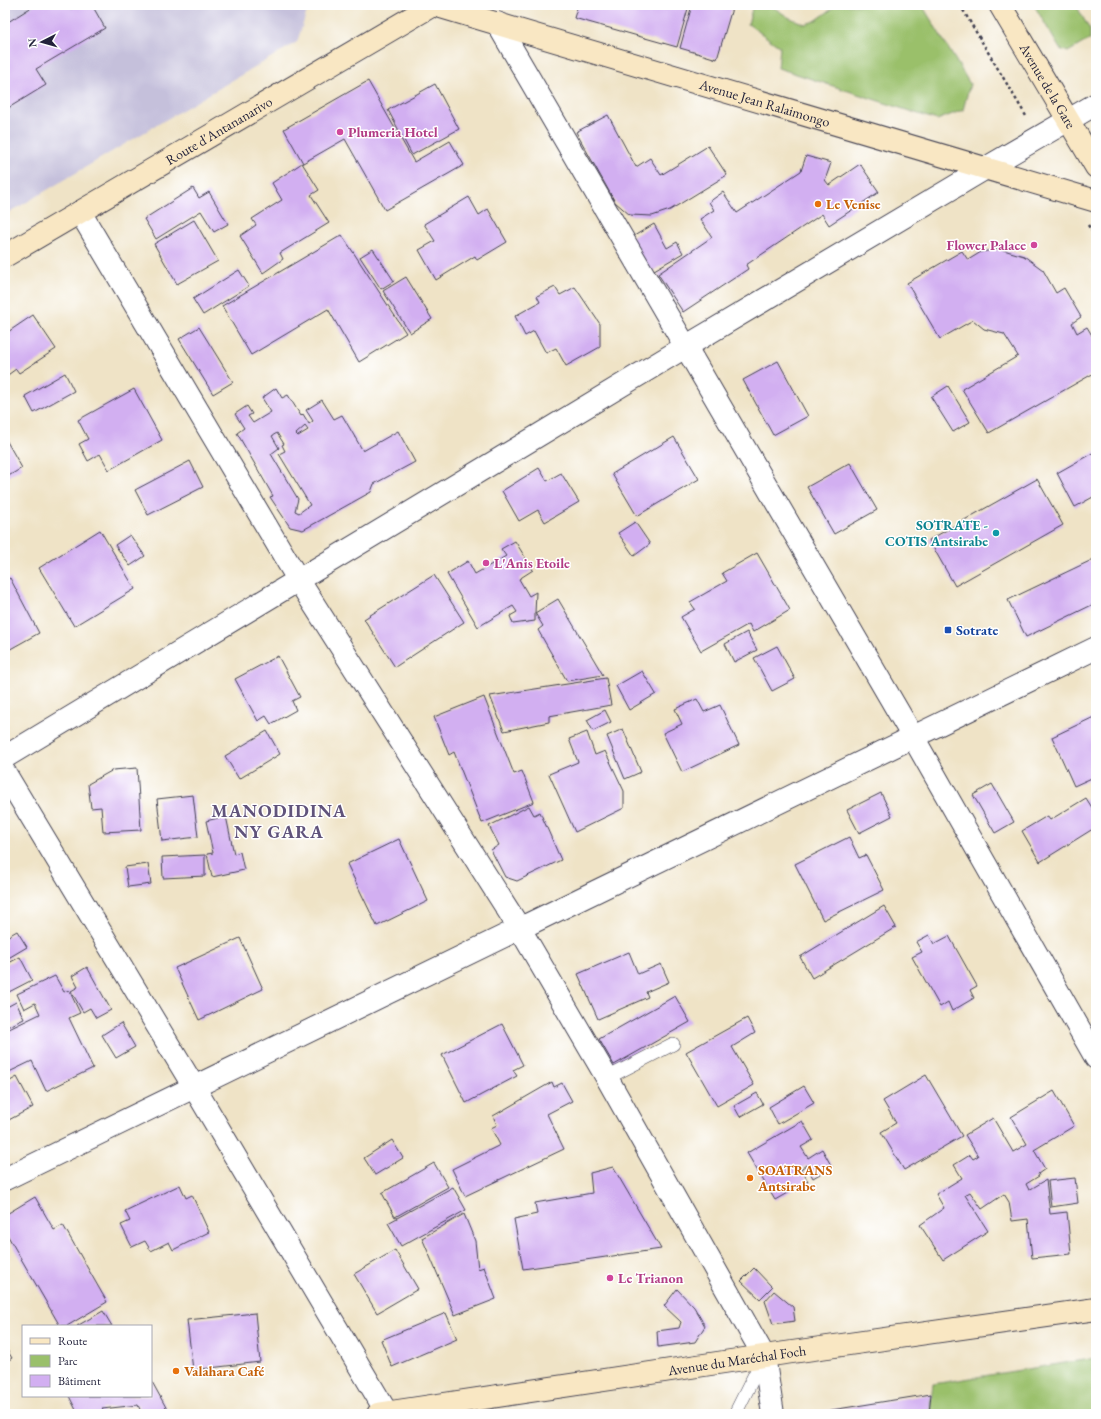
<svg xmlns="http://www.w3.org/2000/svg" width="1101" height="1419" font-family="'EB Garamond',serif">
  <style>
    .industrial { fill: #c5c0db }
    .green { fill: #9ac06b; stroke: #5e7153 }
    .building { fill: #d2aff1; fill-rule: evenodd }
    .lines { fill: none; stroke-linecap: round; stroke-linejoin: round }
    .lane-casing { stroke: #413f50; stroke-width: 14 }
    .street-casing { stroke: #413f50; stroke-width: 24 }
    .secondary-casing { stroke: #413f50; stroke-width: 24 }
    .path { stroke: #413f50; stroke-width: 2.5; stroke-dasharray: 3 3; stroke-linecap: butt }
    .lane { stroke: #fff; stroke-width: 13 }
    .street { stroke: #fff; stroke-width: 22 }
    .secondary { stroke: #f9e7c3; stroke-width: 22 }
    .hotel-dot { fill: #d1479c; stroke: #fff; stroke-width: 1.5 }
    .food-dot { fill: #e8710a; stroke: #fff; stroke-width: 1.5 }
    .culture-dot { fill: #0f9aa8; stroke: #fff; stroke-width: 1.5 }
    .transit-dot { fill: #1a4fb4; stroke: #fff; stroke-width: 1.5 }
    .labels { text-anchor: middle; stroke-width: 3; stroke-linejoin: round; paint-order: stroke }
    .street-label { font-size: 14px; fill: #22223b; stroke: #fff }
    .hotel-label { font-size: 14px; font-weight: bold; fill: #b23c85; stroke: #fff; text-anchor: start }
    .food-label { font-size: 14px; font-weight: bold; fill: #c56008; stroke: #fff; text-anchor: start }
    .culture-label { font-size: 14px; font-weight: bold; fill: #0d838f; stroke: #fff; text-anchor: end }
    .transit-label { font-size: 14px; font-weight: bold; fill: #164399; stroke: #fff; text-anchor: start }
    .district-label { font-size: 18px; font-weight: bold; letter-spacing: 1px; fill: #60537b; stroke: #fff }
  </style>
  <rect width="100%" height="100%" fill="#fff"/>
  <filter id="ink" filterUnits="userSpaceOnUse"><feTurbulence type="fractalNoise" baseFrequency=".025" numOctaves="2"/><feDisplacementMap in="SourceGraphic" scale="8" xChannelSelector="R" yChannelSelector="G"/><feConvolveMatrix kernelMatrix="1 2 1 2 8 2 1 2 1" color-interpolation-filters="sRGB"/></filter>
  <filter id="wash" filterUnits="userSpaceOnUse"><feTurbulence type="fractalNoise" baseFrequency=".012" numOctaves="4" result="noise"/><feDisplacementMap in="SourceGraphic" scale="16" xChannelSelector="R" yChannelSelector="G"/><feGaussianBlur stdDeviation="0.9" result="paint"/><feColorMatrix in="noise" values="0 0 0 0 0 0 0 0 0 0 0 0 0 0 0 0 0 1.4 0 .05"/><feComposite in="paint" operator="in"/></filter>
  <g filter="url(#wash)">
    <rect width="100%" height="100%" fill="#efe3c6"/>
    <path class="industrial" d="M5 5H309L297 42 5 215Z"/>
    <path class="green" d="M753 5H770L788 17 805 24 815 21 832 9 833 5H922L970 84 963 110 937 120 778 68 780 47 748 24Z
      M1034 5H1076L1090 30V39L1068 52 1060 49Z
      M1096 1358V1414H929L933 1384Z"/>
    <g id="blocks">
      <path class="building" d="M35 5H68L71 9 77 5H92L105 28 36 69 46 85 5 110V17L8 22Z
        M578 5H689L677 47 574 18Z
        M692 5H733L717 59 680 48Z
        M368 81 414 162 450 141 464 165 385 210 345 139 303 163 284 129Z
        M435 84 459 129 412 155 388 110Z
        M608 115 636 167 650 158 661 175 708 146 727 175 670 210 652 216 630 215 615 202 576 132Z
        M806 156 831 163 825 180 829 185 860 164 879 192 829 225 822 214 746 265 748 269 683 312 658 274 712 237 700 219 714 210 709 202 723 192 737 213 801 171Z
        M302 163 319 190 311 195 329 223 280 253 283 259 263 273 240 236 256 225 252 219 282 200 272 183Z
        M193 188 199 198 209 192 228 224 214 232 201 211 156 239 144 219Z
        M469 197 479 215 488 209 507 242 477 260 475 256 436 280 419 250 435 241 424 224Z
        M194 220 218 261 177 284 154 244Z
        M654 224 667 248 677 242 683 253 649 273 629 239Z
        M342 235 406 333 359 362 328 309 251 355 222 306Z
        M373 249 394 281 381 289 360 257Z
        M1000 249 1024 256 1043 270 1056 293 1064 288 1081 317 1072 323 1077 333 1087 327 1096 342V360L1095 361 1096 372 989 433 962 389 1018 356 1004 334 984 329 973 320 940 339 907 283 962 251 968 260 981 252Z
        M239 270 249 286 203 315 193 299Z
        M406 277 432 319 410 333 383 291Z
        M555 287 560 295 575 287 600 324V347L566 366 556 348 546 353 534 331 525 336 515 316 540 302 537 296Z
        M33 315 56 349 19 373 16 369 5 377V334Z
        M199 327 233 382 213 394 179 339Z
        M778 361 808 416 773 435 743 380Z
        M65 373 74 391 34 413 25 396Z
        M948 386 970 422 953 432 931 397Z
        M276 388 282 398 288 395 301 416 303 414 309 424 313 421 306 410 322 400 334 419 342 415 363 451 398 431 415 462 374 484 371 492 303 530 290 527 270 497 273 496 237 433 244 428 235 414 247 406 252 414 248 416 253 423 271 412 262 398ZM305 426 308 430 298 436 296 434ZM277 433 284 444 282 445 285 451 279 454 310 505 299 513 295 511 298 499 271 454 279 448 272 436Z
        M134 389 162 440 109 470 100 454 88 461 79 444 88 439 78 420Z
        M674 437 699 479 637 516 612 474Z
        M5 438 22 468 5 478Z
        M1096 451V502L1093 497 1075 507 1057 473Z
        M190 461 203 487 148 515 135 490Z
        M850 463 877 510 834 534 807 487Z
        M539 468 547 481 561 473 579 502 545 522 538 510 519 521 502 491Z
        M1037 479 1063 525 955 586 929 540Z
        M635 522 650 544 634 556 618 533Z
        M100 530 135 589 74 626 39 568Z
        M130 535 145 556 130 566 115 545Z
        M515 541 533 570 519 579 529 596 536 592 535 613 558 599 603 675 567 681 538 630 543 626 535 613V621L513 624 510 616 517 612 513 606 478 627 447 574 468 561 475 574 506 556 501 549Z
        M757 553 790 610 753 632 749 624 701 651 681 617 695 609 690 602 727 581 722 573Z
        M1096 558V603L1026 637 1008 600Z
        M434 575 464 622 395 667 364 619Z
        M10 578 39 633 5 652V581Z
        M747 632 757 650 734 662 725 644Z
        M777 646 795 679 772 691 754 658Z
        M278 656 300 697 292 701 296 710 271 724 266 716 258 721 235 679Z
        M642 671 656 694 629 710 616 686Z
        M606 678 611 705 549 716V722L504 731 490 696Z
        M484 697 514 774 522 771 534 802 482 823 454 752 449 755 434 717Z
        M697 699 704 712 720 705 739 745 682 772 663 733 682 724 675 709Z
        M605 710 611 722 593 731 587 720Z
        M1096 716V776L1074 786 1052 737Z
        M623 729 641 772 625 779 607 736Z
        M267 731 280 754 239 779 225 756Z
        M587 732 595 755 605 751 624 791V808L575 832 549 774 578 762 569 739Z
        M137 768 141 830 103 832 101 807 91 808 88 784 113 770Z
        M992 784 1014 822 995 833 973 795Z
        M881 793 892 816 859 833 847 810Z
        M193 795 198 837 162 841 157 799Z
        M1086 798 1096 814V827L1040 862 1022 831 1047 816 1050 820Z
        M529 806 534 815 540 812 561 860 517 881 505 877 491 850 499 845 489 826Z
        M226 816 234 854 240 852 244 870 212 877 207 854 213 853 206 821Z
        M849 837 859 858 866 855 884 890 823 920 795 864Z
        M399 839 428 901 377 926 347 864Z
        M205 855V876L163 878 162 857Z
        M148 864 151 884 128 887 125 867Z
        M884 906 896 927 812 978 800 957Z
        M17 931 27 947 5 960V938Z
        M929 935 934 944 949 936 977 986 970 990 974 998 952 1011 948 1002 940 1007 912 957 922 952 916 942Z
        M240 938 263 989 199 1020 175 968Z
        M629 952 638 974 661 964 669 982 646 992 648 997 598 1019 578 974Z
        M20 957 32 980 5 994V965Z
        M87 967 111 1010 96 1018 90 1008 83 1012 71 991 78 987 72 976Z
        M55 976 64 992 69 990 80 1013 69 1018 93 1068 46 1091 32 1061 9 1072 5 1064V1031L40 1014 35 1003 24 1009 17 994Z
        M675 996 690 1022 614 1065 599 1039Z
        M16 1002 24 1019 5 1028V1008Z
        M747 1018 755 1033 732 1047 754 1085 717 1106 686 1052Z
        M121 1023 135 1047 116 1058 102 1035Z
        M502 1024 523 1065 513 1070 517 1076 466 1103 442 1055Z
        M926 1075 962 1136 904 1170 881 1132 896 1123 883 1101Z
        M17 1077 33 1107 5 1122V1084Z
        M552 1082 554 1087 562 1083 572 1101 547 1114 564 1149 465 1196 452 1169 500 1145 491 1128 497 1125 493 1116Z
        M804 1086 814 1103 778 1124 769 1107Z
        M1054 1091 1074 1126 1034 1150 1045 1169 1038 1174 1039 1176 1026 1184 1029 1190 1046 1180 1050 1214 1067 1212 1071 1254 1032 1258 1028 1219 1012 1221 1009 1202 1004 1194 982 1209 970 1192 965 1195 988 1231 943 1260 920 1225 944 1208 936 1194 962 1178 954 1165 970 1155 973 1159 978 1156 965 1135 993 1118 1013 1152 1027 1144 1011 1117Z
        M757 1093 763 1104 740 1117 734 1106Z
        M802 1121 813 1140 801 1147 808 1158 822 1149 832 1167 813 1178 806 1165 801 1169 808 1181 775 1200 747 1153Z
        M392 1140 403 1158 375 1175 364 1158Z
        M434 1163 448 1187 395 1217 382 1193Z
        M613 1167 661 1249 523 1269 514 1219 537 1214 535 1203 592 1193 590 1173Z
        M1075 1178 1078 1203 1051 1207 1048 1181Z
        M180 1185 186 1198 192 1195 209 1232 173 1250 169 1242 151 1251 145 1241 132 1247 121 1225 130 1221 125 1211Z
        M453 1187 466 1210 401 1246 388 1223Z
        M35 1197 54 1230 63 1225 107 1302 67 1326H60L5 1231V1215Z
        M464 1214 475 1241 478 1269 484 1267 496 1299 455 1315 422 1238Z
        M395 1250 418 1289 377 1313 354 1274Z
        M754 1268 772 1287 760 1299 741 1281Z
        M677 1289 694 1307 705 1326 695 1342 658 1347 657 1331 679 1328 681 1322 664 1306Z
        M774 1291 793 1307 795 1321 773 1324 765 1301Z
        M103 1311 112 1326H77Z
        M255 1313 260 1362 193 1370 187 1320Z
        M446 1313 457 1339 392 1367 381 1340Z
        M5 1347 12 1358 5 1363Z
        M151 1380 168 1411 142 1414 138 1405 102 1409 104 1414H78L69 1396H151Z
        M931 1394 929 1414H813V1413Z
        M714 1411V1414H700V1413Z"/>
    </g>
  </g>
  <g filter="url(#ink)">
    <use href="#blocks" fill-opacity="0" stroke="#413f50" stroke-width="1"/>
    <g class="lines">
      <defs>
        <path id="lane" d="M607 1078 673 1044
          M735 1414 763 1358"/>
        <path id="street" d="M497 23 913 737 1096 1058
          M80 212 299 581 520 929 607 1078 764 1356 773 1414
          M5 757 685 347 986 168 1096 104
          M5 773 194 1087 387 1413
          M5 1179 1096 648"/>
        <g id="secondary">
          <path id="s1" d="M434 5 1096 201"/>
          <path id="s2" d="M1000 5 1096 167"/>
          <path id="s3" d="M5 256 433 5"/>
          <path id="s4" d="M378 1414 764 1356 1096 1309"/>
        </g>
      </defs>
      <use href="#lane" class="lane-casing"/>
      <use href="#street" class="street-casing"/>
      <use href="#secondary" class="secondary-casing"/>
      <path class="path" d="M960 5 1026 116
        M1088 225 1096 237"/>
      <use href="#lane" class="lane"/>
      <use href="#street" class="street"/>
      <use href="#secondary" class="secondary"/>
    </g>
  </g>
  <g class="hotel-dot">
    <circle cx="340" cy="132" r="4"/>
    <circle cx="1034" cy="245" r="4"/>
    <circle cx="486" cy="563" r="4"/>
    <circle cx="610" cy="1278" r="4"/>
  </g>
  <g class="food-dot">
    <circle cx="818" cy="204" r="4"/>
    <circle cx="750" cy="1178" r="4"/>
    <circle cx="176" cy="1371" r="4"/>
  </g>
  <circle class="culture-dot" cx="996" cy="533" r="4"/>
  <rect class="transit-dot" x="944" y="626" width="8" height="8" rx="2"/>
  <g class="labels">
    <g class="street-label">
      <text dy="5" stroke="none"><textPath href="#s2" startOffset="94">Avenue de la Gare</textPath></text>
      <text dy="5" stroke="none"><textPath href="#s1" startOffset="345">Avenue Jean Ralaimongo</textPath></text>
      <text dy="5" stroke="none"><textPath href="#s3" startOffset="248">Route d'Antananarivo</textPath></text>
      <text dy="5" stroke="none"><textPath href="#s4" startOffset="363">Avenue du Maréchal Foch</textPath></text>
    </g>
    <g class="hotel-label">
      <text x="348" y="137">Plumeria Hotel</text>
      <text x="1026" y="250" text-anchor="end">Flower Palace</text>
      <text x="494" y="568">L'Anis Etoile</text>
      <text x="618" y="1283">Le Trianon</text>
    </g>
    <g class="food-label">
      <text x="826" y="209">Le Venise</text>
      <text x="758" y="1175">SOATRANS<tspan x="758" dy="16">Antsirabe</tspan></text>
      <text x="184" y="1376">Valahara Café</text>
    </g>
    <g class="culture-label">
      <text x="988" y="530">SOTRATE -<tspan x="988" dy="16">COTIS Antsirabe</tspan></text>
    </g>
    <g class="transit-label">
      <text x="956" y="635">Sotrate</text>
    </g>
    <g class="district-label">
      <text x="279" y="817">MANODIDINA<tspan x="279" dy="21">NY GARA</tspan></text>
    </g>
  </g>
  <rect width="1101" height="1419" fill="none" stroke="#fff" stroke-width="20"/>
  <rect x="22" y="1325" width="130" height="72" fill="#ffffff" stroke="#a7a7b1"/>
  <rect x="30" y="1338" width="20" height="6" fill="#f9e7c3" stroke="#a7a7b1"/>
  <text x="58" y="1345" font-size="12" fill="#22223b">Route</text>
  <rect x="30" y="1355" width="20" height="12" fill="#9ac06b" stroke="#a7a7b1"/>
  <text x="58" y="1365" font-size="12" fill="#22223b">Parc</text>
  <rect x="30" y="1375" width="20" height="12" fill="#d2aff1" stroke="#a7a7b1"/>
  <text x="58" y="1385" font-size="12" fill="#22223b">Bâtiment</text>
  <g transform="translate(42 42) rotate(264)" stroke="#ffffff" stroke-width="3" paint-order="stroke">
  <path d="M0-3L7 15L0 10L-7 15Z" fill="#22223b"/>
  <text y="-6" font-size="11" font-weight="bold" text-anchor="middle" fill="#22223b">N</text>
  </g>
</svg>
